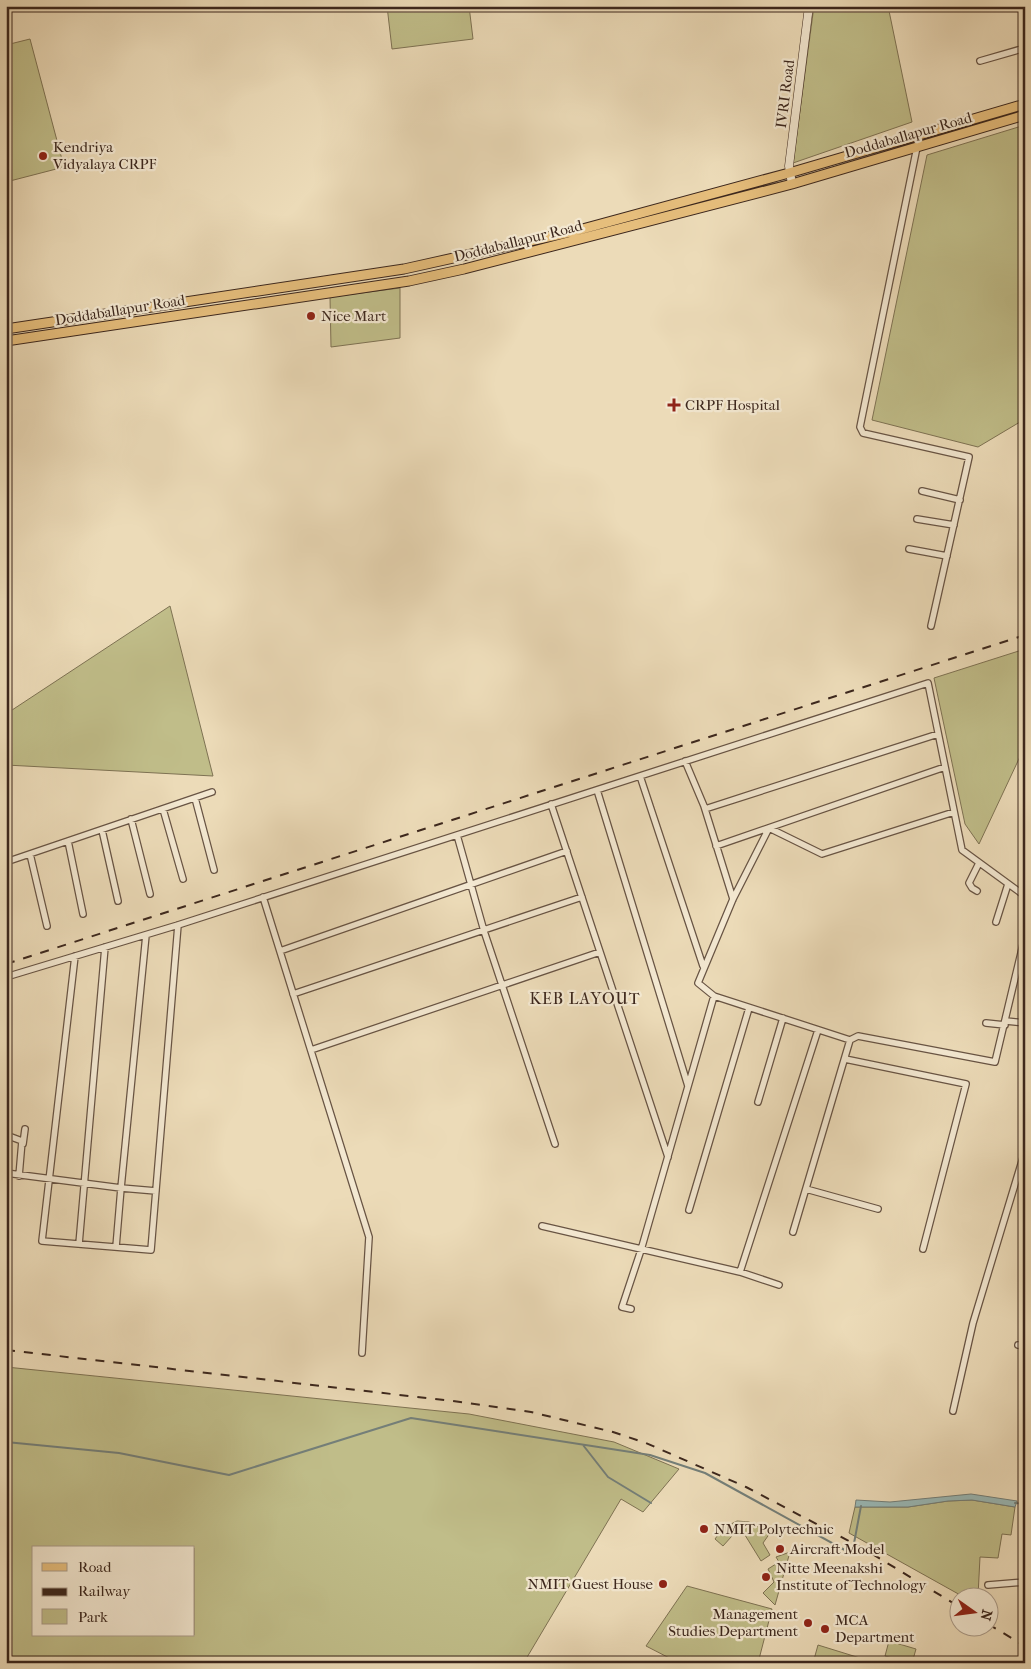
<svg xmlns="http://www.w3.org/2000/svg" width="1031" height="1669" font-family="'IM FELL French Canon',serif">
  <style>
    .green { fill: #c0bd89; stroke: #7e7253; fill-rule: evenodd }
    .water { fill: #9ab9b7; stroke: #747f79 }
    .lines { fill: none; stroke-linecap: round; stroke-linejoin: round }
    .stream { stroke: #747f79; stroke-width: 2 }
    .street-casing { stroke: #685444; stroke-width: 8 }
    .secondary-casing { stroke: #3c271d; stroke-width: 9 }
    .primary-casing { stroke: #3c271d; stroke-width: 11 }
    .street { stroke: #f3e8d1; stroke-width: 5.5 }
    .secondary { stroke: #f3e8d1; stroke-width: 8 }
    .primary { stroke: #e6be7c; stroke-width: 9 }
    .rail { stroke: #3c271d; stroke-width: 2; stroke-dasharray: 9 9; stroke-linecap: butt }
    .poi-dot { fill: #8f2418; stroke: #f3e8d1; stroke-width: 2 }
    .labels { text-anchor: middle; stroke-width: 4.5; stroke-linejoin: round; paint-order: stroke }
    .street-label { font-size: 15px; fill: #3c271d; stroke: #f3e8d1 }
    .poi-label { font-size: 15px; fill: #3c271d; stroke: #f3e8d1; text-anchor: start }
    .neighbourhood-label { font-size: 16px; letter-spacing: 1px; fill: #3c271d; stroke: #f3e8d1 }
  </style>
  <rect width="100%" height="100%" fill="#ecdbb8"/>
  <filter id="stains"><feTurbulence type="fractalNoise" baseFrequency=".004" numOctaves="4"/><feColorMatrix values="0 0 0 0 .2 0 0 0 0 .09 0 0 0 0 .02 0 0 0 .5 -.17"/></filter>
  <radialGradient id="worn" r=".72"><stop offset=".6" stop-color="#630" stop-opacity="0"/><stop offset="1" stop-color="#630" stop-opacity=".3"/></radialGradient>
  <path class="green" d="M387 6H469L473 39 392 49Z
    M814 6H888L912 122 793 163Z
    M30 39 64 167 6 182V45Z
    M1025 125V419L978 447 872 420 927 155Z
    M400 288V338L331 347 330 297Z
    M170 606 213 776 6 765V714Z
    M1025 649V746L979 844 965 824 934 678Z
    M6 1367 469 1414 614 1442 679 1469 643 1512 621 1499 526 1659 511 1663H6ZM34 1548H194V1635H34Z
    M972 1500 1015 1507 1011 1535 1002 1534 998 1558 980 1557 978 1596H962L849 1533 855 1507H908L948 1501Z
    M737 1521 749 1522 770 1533 763 1543 770 1555 761 1561 740 1527 723 1546 715 1539 723 1528Z
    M790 1552 775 1605 763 1593 774 1582 768 1569 779 1562 776 1557Z
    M687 1586 772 1609 758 1663H679L646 1646Z
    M889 1641 916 1649 912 1663 885 1656Z
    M818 1645 860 1658 859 1663H813Z"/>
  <path class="water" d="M971 1494 1017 1501 1015 1507 972 1500 948 1501 908 1507H855L856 1500 890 1502Z"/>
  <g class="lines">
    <path class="stream" d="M6 1442 119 1453 229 1475 411 1418 650 1455 705 1473 852 1554 861 1506
      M583 1445 608 1477 651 1503
      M1015 1503 1025 1504"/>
    <defs>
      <path id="street" d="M1023 6 1025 16
        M980 61 1025 48
        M917 147 860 427 863 433 969 457 931 626
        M922 491 960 500
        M917 519 954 525
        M909 549 947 556
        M685 761 704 806 733 899
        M640 776 703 966
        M597 790 688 1086
        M195 798 214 870
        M551 804 668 1157
        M163 809 183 879
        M705 809 938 734
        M954 812 822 854 769 828 733 899 698 983 714 996 850 1040 858 1036 995 1062 1025 936
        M131 819 150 894
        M102 830 118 901
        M457 835 484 931 555 1144
        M68 841 83 914
        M716 846 945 767
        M30 854 47 926
        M6 862 212 792
        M977 891 972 888 969 883 979 863
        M263 897 369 1237 362 1353
        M996 922 1008 884
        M146 935 121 1188 156 1191
        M280 951 567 851
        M75 956 42 1241 151 1250 178 925
        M6 977 178 925 928 683 962 850 1025 896
        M293 994 582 897
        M1006 1021 1025 1023
        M986 1023 1005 1025
        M311 1050 600 952
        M845 1059 966 1084 923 1249
        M758 1102 783 1018
        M6 1135 22 1141 19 1176
        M23 1144 25 1129
        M6 1173 121 1188 116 1247
        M806 1189 878 1209
        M689 1210 749 1008
        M542 1226 740 1272 779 1285
        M793 1232 850 1040
        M79 1244 105 947
        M740 1272 818 1030
        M631 1309 622 1307 641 1250 714 996
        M1018 1345 1025 1346
        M953 1411 973 1323 1025 1151
        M988 1585 1025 1582"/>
      <path id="secondary" d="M792 184 789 166 809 6"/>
      <path id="primary" d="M6 329 404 269 575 231 789 173 1025 104
        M6 341 409 281 464 269 792 184 1025 115"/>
    </defs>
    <use href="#street" class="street-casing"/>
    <use href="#secondary" class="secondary-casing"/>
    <use href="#primary" class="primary-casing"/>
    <use href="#street" class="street"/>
    <use href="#secondary" class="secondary"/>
    <use href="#primary" class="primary"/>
    <path class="rail" d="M6 964 1025 635
      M6 1350 453 1401 531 1412 613 1432 646 1443 746 1487 864 1549 958 1606
      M988 1624 1025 1646"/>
  </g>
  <g class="poi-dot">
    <circle cx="43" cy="156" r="5"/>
    <circle cx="311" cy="316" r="5"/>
    <path d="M671.5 397.5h5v5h5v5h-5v5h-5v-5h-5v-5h5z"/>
    <circle cx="704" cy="1529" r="5"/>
    <circle cx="780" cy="1549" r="5"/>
    <circle cx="766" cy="1577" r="5"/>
    <circle cx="663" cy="1584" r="5"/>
    <circle cx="808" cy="1623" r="5"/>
    <circle cx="825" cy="1629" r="5"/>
  </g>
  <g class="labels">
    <g class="street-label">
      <text transform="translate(785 94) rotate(-83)" y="5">IVRI Road</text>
      <text transform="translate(908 135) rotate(-16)" y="5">Doddaballapur Road</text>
      <text transform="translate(518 241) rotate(-14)" y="5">Doddaballapur Road</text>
      <text transform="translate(120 310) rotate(-9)" y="5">Doddaballapur Road</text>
    </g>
    <g class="poi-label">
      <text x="53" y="152">Kendriya<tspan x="53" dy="17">Vidyalaya CRPF</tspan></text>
      <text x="321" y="321">Nice Mart</text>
      <text x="685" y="410">CRPF Hospital</text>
      <text x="714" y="1534">NMIT Polytechnic</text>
      <text x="790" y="1554">Aircraft Model</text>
      <text x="776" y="1573">Nitte Meenakshi<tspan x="776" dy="17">Institute of Technology</tspan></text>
      <text x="653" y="1589" text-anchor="end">NMIT Guest House</text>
      <text x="798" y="1619" text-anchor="end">Management<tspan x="798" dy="17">Studies Department</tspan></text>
      <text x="835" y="1625">MCA<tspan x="835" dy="17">Department</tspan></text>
    </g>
    <g class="neighbourhood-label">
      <text x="585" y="1004">KEB LAYOUT</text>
    </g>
  </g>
  <rect width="1031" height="1669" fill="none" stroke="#ecdbb8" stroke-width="25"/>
  <rect x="8" y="8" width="1016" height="1654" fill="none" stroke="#3c271d" stroke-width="2.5"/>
  <rect x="12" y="12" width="1006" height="1644" fill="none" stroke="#3c271d"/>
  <rect x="32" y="1546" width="162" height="90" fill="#f3e8d1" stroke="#aa9b89"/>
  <rect x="42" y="1563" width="25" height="8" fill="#e6be7c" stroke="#aa9b89"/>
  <text x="78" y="1572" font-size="15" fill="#3c271d">Road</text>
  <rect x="42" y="1588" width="25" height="8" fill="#3c271d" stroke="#aa9b89"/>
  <text x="78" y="1596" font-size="15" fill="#3c271d">Railway</text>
  <rect x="42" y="1609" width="25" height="15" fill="#c0bd89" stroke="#aa9b89"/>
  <text x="78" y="1622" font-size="15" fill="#3c271d">Park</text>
  <g transform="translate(974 1612) rotate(104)"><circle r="24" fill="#f3e8d1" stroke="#aa9b89"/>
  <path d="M0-4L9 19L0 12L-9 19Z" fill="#8f2418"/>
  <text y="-8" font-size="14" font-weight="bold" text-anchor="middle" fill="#3c271d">N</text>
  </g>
  <rect width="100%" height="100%" filter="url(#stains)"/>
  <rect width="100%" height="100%" fill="url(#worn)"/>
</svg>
